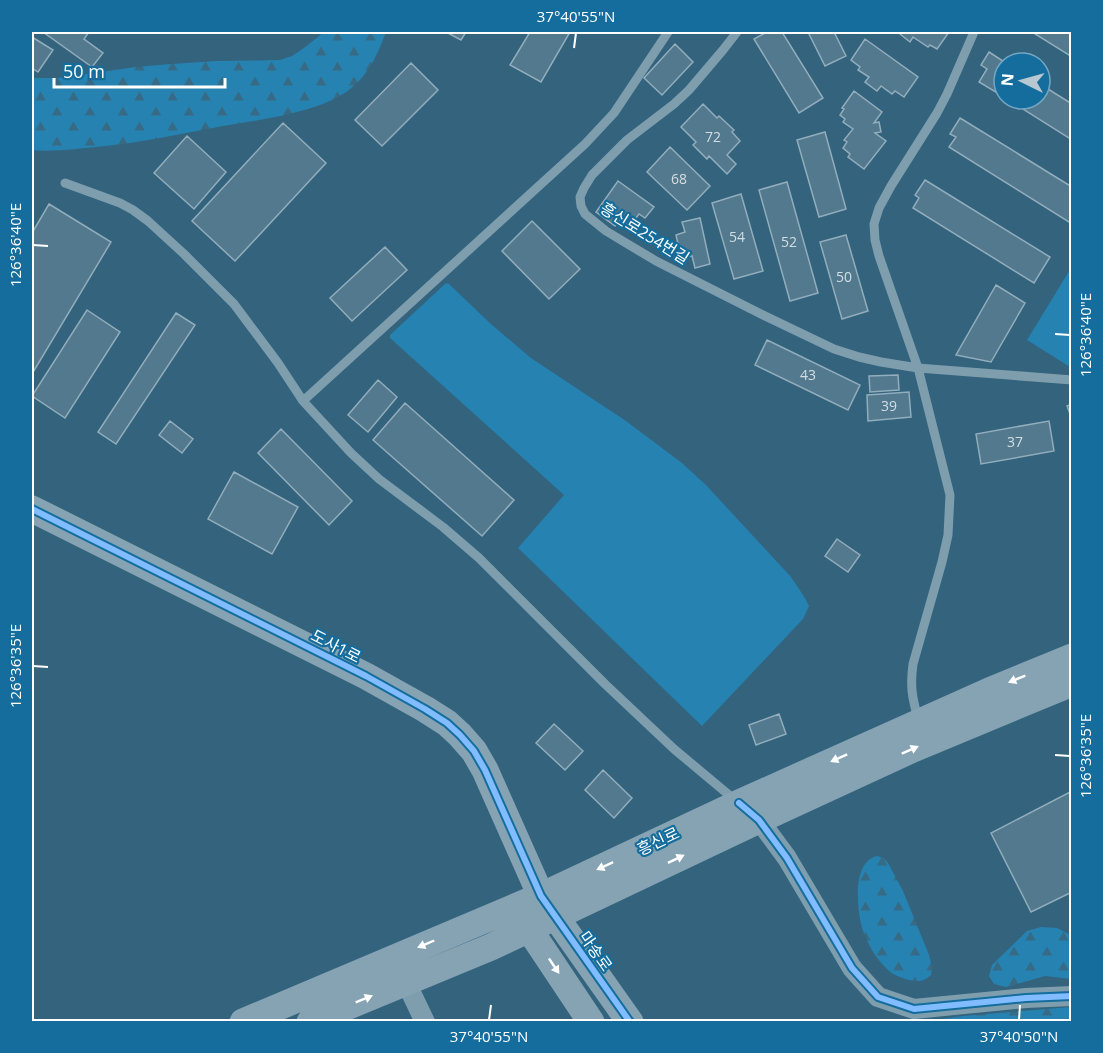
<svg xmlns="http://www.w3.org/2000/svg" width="1103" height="1053" font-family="'Open Sans','Noto Sans KR',sans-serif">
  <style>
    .forest { fill: url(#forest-firs) }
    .pitch { fill: #2582b1 }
    .building { fill: #52798d; stroke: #92adbc; stroke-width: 1.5 }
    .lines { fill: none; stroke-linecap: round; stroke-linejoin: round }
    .lane { stroke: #7e9eae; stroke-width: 9 }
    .street { stroke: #7e9eae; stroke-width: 20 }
    .secondary { stroke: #85a3b3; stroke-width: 27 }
    .cycleway-casing { stroke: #146d9c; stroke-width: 10 }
    .cycleway { stroke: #80bcff; stroke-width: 6 }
    .oneway { fill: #fff }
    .ticks { fill: none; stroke: #fff; stroke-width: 2 }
    .labels { text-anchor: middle; stroke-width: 4.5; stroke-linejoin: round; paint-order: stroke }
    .number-label { font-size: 14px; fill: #d4dee2 }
    .street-label { font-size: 16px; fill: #fff; stroke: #146d9c }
    .neatline { fill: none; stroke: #fff; stroke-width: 2 }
    .ticks-label { font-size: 15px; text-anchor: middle; fill: #fff }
  </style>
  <defs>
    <pattern id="forest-firs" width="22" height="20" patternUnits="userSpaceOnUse" patternTransform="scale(1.5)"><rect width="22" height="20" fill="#2582b1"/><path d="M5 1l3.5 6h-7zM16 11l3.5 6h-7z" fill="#376a84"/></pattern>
  </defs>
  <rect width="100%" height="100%" fill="#33637d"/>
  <path class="forest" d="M324 32H386C378 53 369 75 350 89 322 112 259 120 223 126 181 134 139 143 96 147 74 149 53 152 32 150V78H58L136 67 171 64 216 61 280 60 292 56 304 48Z
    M877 856 883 858 888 863 903 891 929 955 932 967 931 975C923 982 919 982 909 980 901 978 891 974 885 967 875 957 868 944 863 931 857 912 851 862 877 856Z
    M1041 927 1057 928 1071 935V979L1045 976 1006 987 994 984 989 976 992 965 1027 931Z
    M1071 1007V1021H928L963 1016Z"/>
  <path class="pitch" d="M1071 268 1072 364 1070 367 1027 340Z
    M446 283 449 284 491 324 531 358 626 421 682 463 706 485 791 577 805 598 809 606 803 619 702 726 518 548 564 495 390 338V335Z"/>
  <path class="building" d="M43 32H89L84 39 103 53 92 67Z
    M446 32H466L461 40Z
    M530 32H570L541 82 510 65Z
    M767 32H782L823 98 799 113 754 39Z
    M808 32H834L846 56 825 66Z
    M902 32H949L937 49 930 45 928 47 913 37 910 42 900 34Z
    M1032 32H1072V57Z
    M32 37 53 50 38 72 32 68Z
    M865 39 918 77 904 97 895 91 892 94 881 86 877 91 865 82 869 77 858 70 860 67 851 60Z
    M675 44 693 62 662 95 644 78Z
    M989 52 1006 63H1004V97L979 82 987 69 981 65Z
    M411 63 438 90 382 146 355 120Z
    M1040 84 1072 104V140L1007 99H1040Z
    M854 91 882 112 874 123 879 122 881 132 875 133 886 141 864 169 848 157 850 154 843 148 847 142 844 140 853 129 843 122 845 119 840 115 844 109 842 108Z
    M703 104 717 118 719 116 734 130 732 132 740 141 727 155 736 164 727 174 709 156 707 159 693 145 696 142 681 127Z
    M960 118 1072 187V218L1069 222 949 147 956 137 950 134Z
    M283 123 326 163 235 261 192 221Z
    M825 132 846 209 819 217 797 140Z
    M187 136 226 172 194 209 154 173Z
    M670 147 710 186 687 210 647 172Z
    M925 180 1050 257 1034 283 913 208 919 198 915 195Z
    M618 181 654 207 645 218 639 214 630 226 620 219 615 226 596 212Z
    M787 182 818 293 790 301 759 190Z
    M741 194 763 271 734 279 712 203Z
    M49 204 111 242 32 374V233Z
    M700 218 710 264 695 268 692 256 687 257 685 252 680 253 676 235 685 232 682 222Z
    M532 221 580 269 549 299 502 251Z
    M846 235 868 311 842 319 820 242Z
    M385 247 407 270 352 321 330 298Z
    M996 285 1025 303 991 362 956 355Z
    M87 310 120 332 65 418 32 396Z
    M176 313 195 325 116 444 98 432Z
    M767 340 860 385 848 410 755 365Z
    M898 375 899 390 870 392 869 376Z
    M378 380 397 397 368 432 348 415Z
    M909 392 911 417 868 421 867 395Z
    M405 403 514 500 482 536 373 440Z
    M1072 404V419L1067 406Z
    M170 421 193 439 182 453 159 435Z
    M1049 421 1054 451 981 464 976 434Z
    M281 429 352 501 329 525 258 453Z
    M234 472 298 507 272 554 208 519Z
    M837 539 860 555 848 572 825 556Z
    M779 714 786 734 756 745 749 725Z
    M554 724 583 751 565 770 536 743Z
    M603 770 632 798 614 818 585 790Z
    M1072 791V892L1031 912 991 833Z"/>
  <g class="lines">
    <path class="lane" d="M737 32 723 50 689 90 674 104 627 140 592 175 584 188 580 197 581 206 585 214 606 231 656 261 763 315 834 349 859 357 881 362 918 368 1072 380
      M65 183 120 203 133 210 148 221 183 253 234 304 278 363 303 401 351 453 379 479 443 527 479 558 605 684 674 749 735 800
      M303 401 585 144 614 113 668 32
      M918 719C912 697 910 686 913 664L942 562 948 535 950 495 918 368 879 256 875 240 874 224 879 208 891 186 937 113 947 94 974 32"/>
    <path class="street" d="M749 811 759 820 787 858 852 968 878 997 914 1009 1026 998 1072 996
      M406 982 425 1022"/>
    <path class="secondary" d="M32 509 366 676 425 709 447 723 460 735 474 751 485 770 541 896 630 1022
      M534 914 529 929 591 1022
      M243 1022 541 896 739 803 989 691 1072 657
      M310 1022 491 947 759 820 913 749 1072 683"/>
    <defs>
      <path id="cycleway" d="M32 509 366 676 425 709 447 723 460 735 474 751 485 770 541 896 630 1022
        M739 803 759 820 787 858 852 968 878 997 914 1009 1026 998 1072 996"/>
    </defs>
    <use href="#cycleway" class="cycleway-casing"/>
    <use href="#cycleway" class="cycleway"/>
  </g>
  <defs><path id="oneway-solid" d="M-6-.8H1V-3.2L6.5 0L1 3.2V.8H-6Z" transform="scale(1.5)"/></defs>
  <g class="oneway">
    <use href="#oneway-solid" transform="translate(1017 679) rotate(158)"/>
    <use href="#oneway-solid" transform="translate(910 750) rotate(-24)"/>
    <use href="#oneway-solid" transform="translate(839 758) rotate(156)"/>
    <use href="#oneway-solid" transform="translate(676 859) rotate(-26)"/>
    <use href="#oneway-solid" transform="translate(605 866) rotate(155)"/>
    <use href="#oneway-solid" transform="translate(426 944) rotate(157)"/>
    <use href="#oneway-solid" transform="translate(554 966) rotate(56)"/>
    <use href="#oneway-solid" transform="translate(364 999) rotate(-22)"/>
  </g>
  <path class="ticks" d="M574 48 576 33M33 245 48 246M1055 334 1070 335M33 666 48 667M1055 755 1070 756M489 1020 491 1005M1019 1020 1020 1005"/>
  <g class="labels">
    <g class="number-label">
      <text x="713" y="142">72</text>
      <text x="679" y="184">68</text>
      <text x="737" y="242">54</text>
      <text x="789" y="247">52</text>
      <text x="844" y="282">50</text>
      <text x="808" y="380">43</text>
      <text x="889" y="411">39</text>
      <text x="1015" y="447">37</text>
    </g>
    <g class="street-label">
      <text transform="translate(645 233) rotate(32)" y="6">흥신로254번길</text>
      <text transform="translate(336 646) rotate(27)" y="6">도사1로</text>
      <text transform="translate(658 841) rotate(-25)" y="6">흥신로</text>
      <text transform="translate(596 951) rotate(55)" y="6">마송로</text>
    </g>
  </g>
  <rect width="1103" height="1053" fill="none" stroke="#146d9c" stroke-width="66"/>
  <g transform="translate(1022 81) rotate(275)"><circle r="28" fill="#146d9c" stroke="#72a7c4" stroke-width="1.5"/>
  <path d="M0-4.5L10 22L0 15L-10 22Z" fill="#b8c8d2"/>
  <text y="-9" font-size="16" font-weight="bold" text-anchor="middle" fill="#ffffff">N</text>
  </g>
  <path d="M54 78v9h171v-9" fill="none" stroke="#ffffff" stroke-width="3"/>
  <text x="63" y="78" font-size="18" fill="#ffffff" stroke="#146d9c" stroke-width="4.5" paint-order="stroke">50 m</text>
  <rect x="33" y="33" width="1037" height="987" class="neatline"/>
  <g class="ticks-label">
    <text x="576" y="22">37°40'55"N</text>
    <text transform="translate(16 245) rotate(-90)" y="5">126°36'40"E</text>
    <text transform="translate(1086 335) rotate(-90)" y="5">126°36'40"E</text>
    <text transform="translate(16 666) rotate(-90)" y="5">126°36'35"E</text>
    <text transform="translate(1086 756) rotate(-90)" y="5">126°36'35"E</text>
    <text x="489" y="1042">37°40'55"N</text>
    <text x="1019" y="1042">37°40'50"N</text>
  </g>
</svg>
